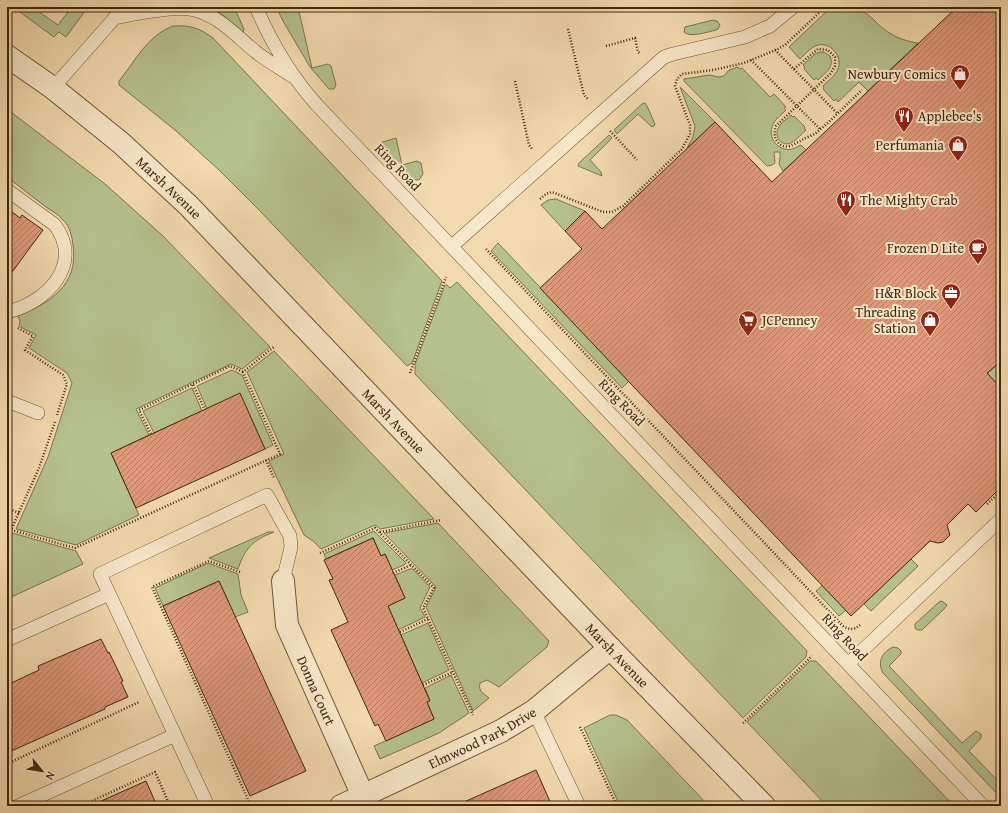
<svg xmlns="http://www.w3.org/2000/svg" width="1008" height="813" font-family="'Gentium Book Plus',serif">
  <style>
    .grass { fill: #b5c18f; stroke: #7a744f }
    .building { fill: url(#building-hatch); stroke: #3f270f }
    .lines { fill: none; stroke-linecap: round; stroke-linejoin: round }
    .service-casing { stroke: #6c5437; stroke-width: 14 }
    .minor-casing { stroke: #6c5437; stroke-width: 24 }
    .tertiary-casing { stroke: #6c5437; stroke-width: 24 }
    .path { stroke: #3f270f; stroke-width: 2.5; stroke-dasharray: 1 2; stroke-linecap: butt }
    .service { stroke: #f7e7ca; stroke-width: 13 }
    .minor { stroke: #f7e7ca; stroke-width: 22 }
    .tertiary { stroke: #f7e7ca; stroke-width: 22 }
    .labels { text-anchor: middle; stroke-width: 4; stroke-linejoin: round; paint-order: stroke }
    .poi-label { font-size: 14px; fill: #3f270f; stroke: #f7e7ca; text-anchor: end }
    .street-label { font-size: 14px; fill: #3f270f; stroke: #f7e7ca }
  </style>
  <defs>
    <pattern id="building-hatch" width="6" height="6" patternUnits="userSpaceOnUse"><rect width="6" height="6" fill="#de997b"/><path d="M-1 1l2-2M0 6l6-6M5 7l2-2" fill="none" stroke="#b57d63"/></pattern>
  </defs>
  <rect width="100%" height="100%" fill="#f3daae"/>
  <filter id="stains"><feTurbulence type="fractalNoise" baseFrequency=".005" numOctaves="4"/><feColorMatrix values="0 0 0 0 .2 0 0 0 0 .09 0 0 0 0 .02 0 0 0 .5 -.17"/></filter>
  <radialGradient id="worn" r=".72"><stop offset=".6" stop-color="#630" stop-opacity="0"/><stop offset="1" stop-color="#630" stop-opacity=".3"/></radialGradient>
  <path class="grass" d="M13 7H32L58 25 72 7H88L66 37 59 32 54 37Z
    M209 7H234L244 29 243 32 224 16Z
    M276 7H298L312 68 328 64 331 66 336 85 334 89H329L310 67 283 21Z
    M828 7C836 7 848 5 856 8 865 11 872 18 879 25 890 35 903 41 918 43L868 91 859 82 838 102 836 99 834 101 823 89 824 87 823 86C828 81 835 76 838 69 843 57 831 42 818 45 811 47 805 54 800 59L789 47 829 9Z
    M713 20 717 21 720 25 718 29 716 30C707 32 690 38 684 32L685 27Z
    M173 26C191 25 199 28 213 38L442 281 412 363 407 366 260 211 219 170 175 130 119 85V81C136 60 147 36 173 26Z
    M820 52H824L830 56C835 67 825 73 818 80L816 78 814 80 804 69 805 67 803 65 815 54Z
    M738 67 740 69 742 68 770 97 774 94 786 107 784 108 786 110C781 115 774 120 772 127 768 140 780 152 792 149 796 148 798 146 801 145L806 150 783 171 779 164 780 157V152H774L775 163 772 165 767 166 684 81V79L710 75 718 77 724 76 729 70Z
    M680 87 715 122 687 148 693 137 695 126Z
    M645 103 647 106 655 124 654 126 652 127 638 114 617 134 614 130 642 104Z
    M7 109 105 184 163 236 270 347 242 369 231 364 136 409 149 435 111 453 139 515 76 545 16 529 48 457 72 383 67 373 29 348 36 335 19 326 20 321 18 316C50 303 79 285 73 245 72 237 70 226 63 220 59 215 52 211 46 207 33 197 20 187 7 177Z
    M791 115 793 117 794 116 805 127 804 128 806 130C801 134 797 140 791 143 782 147 774 137 778 129 780 123 787 119 791 115Z
    M609 135 612 138 590 160 601 172 602 176 578 166 579 163Z
    M396 138 402 165 417 161 421 163 423 174 419 180 411 179 380 147 382 142Z
    M556 199 585 211 565 231 541 205 548 200Z
    M498 243 629 381 622 388 491 251Z
    M457 282 807 651 806 657 743 718 415 374V364L445 285H447L450 288Z
    M274 351 434 519 380 529 375 525 321 549 313 541 304 535 269 461 284 454 247 372Z
    M1001 361V388L987 374Z
    M232 370 242 375 273 445 265 449 240 394 207 409 197 386Z
    M192 388 202 411 154 433 143 411Z
    M438 523 549 641 547 647 499 687 487 680 480 683C478 691 483 693 489 698L473 711 426 607 436 587 384 533Z
    M374 531 406 563 404 565 392 570 385 554 381 556 373 538 326 559 324 554Z
    M268 532H274C253 540 245 548 238 569L209 558Z
    M12 533 76 551 83 564 7 599V538Z
    M911 559 918 566 871 611 864 604Z
    M208 563 238 574 241 595 248 612 235 617 219 581 163 606 155 588Z
    M410 569H413L430 587 420 608 425 617 398 630 388 606 405 598 395 575Z
    M823 585 846 610 839 616 816 591Z
    M942 601 947 605 945 608 922 630H917L915 628V624L939 602Z
    M428 623 449 670 422 683 401 635Z
    M893 647 898 648 901 651V654L889 666 962 743 976 731 981 734V738L969 751 1001 784V798L883 673C877 662 882 652 893 647Z
    M810 661H816L954 806H827L747 722Z
    M451 675 469 713 439 733 380 759 374 746 434 719 427 702 430 700 425 688Z
    M610 715H616L627 720 709 806H620L584 728Z"/>
  <path class="building" d="M957 7H1001V361L987 373 1001 388V487L976 512 968 504 947 525 950 535 943 542 938 543 930 541 851 616 540 288 582 249 565 231 585 211 602 229 715 122 772 182Z
    M7 208 20 218 22 215 43 230 7 279Z
    M240 393 265 449 136 508 111 453Z
    M373 538 381 556 385 554 405 598 388 606 430 701 427 702 434 719 386 741 378 724 375 726 331 630 348 622 329 580 333 579 324 560Z
    M219 581 306 771 250 796 163 606Z
    M101 639 108 653 109 652 123 681 121 682 128 697 105 707V709L7 753V685L39 670 38 666Z
    M536 770 552 806H455Z
    M146 781 157 806H90Z"/>
  <g class="lines">
    <defs>
      <path id="service" d="M256 7C271 42 291 76 317 105L983 806
        M114 18C134 14 171 6 190 9 218 14 235 35 256 52 267 61 280 68 292 76
        M53 88 119 13
        M7 190 55 225C84 265 46 303 7 312
        M452 246 664 57 673 54 745 37 770 26 793 7
        M7 401 38 413
        M7 640 109 594
        M848 664 1001 519
        M534 711 579 806
        M18 806 175 735
        M208 806 100 574 267 495 290 536 291 547 283 581"/>
      <g id="minor">
        <path id="s1" d="M283 581 287 625 363 796"/>
        <path id="s2" d="M341 806 501 731 534 711 610 648"/>
      </g>
      <g id="tertiary">
        <path id="s3" d="M7 56 53 88 121 143 189 206 610 648 764 806"/>
      </g>
    </defs>
    <use href="#service" class="service-casing"/>
    <use href="#minor" class="minor-casing"/>
    <use href="#tertiary" class="tertiary-casing"/>
    <path class="path" d="M568 29 584 95 589 100
      M606 46 635 38 638 52 641 54
      M775 50 837 113
      M751 60 820 129
      M794 69 818 49 828 50 835 57V66L830 74 776 126C774 132 774 137 777 141 785 152 794 144 802 140 806 137 812 136 816 133 832 120 847 104 862 90
      M515 81 529 145 533 150
      M610 131 637 160
      M540 199 546 194 552 192 603 212H612L623 206 682 149 690 134V125L675 86 677 79 682 74 713 70 744 63 778 49 786 44 822 10
      M486 249 843 626C850 630 854 630 860 625
      M18 328 33 336 25 350 63 375 67 384 57 415
      M410 373 446 277
      M193 385 205 410
      M55 422 39 468 11 530 75 548 280 454 243 372 275 346
      M151 434 139 410 230 366 243 372
      M266 460 274 478
      M987 504 1001 491
      M7 508 19 513
      M380 532 441 520
      M320 553 375 528 434 588 423 608 473 715
      M240 572 209 561 152 587 251 806
      M393 573 411 565
      M400 632 428 619
      M423 685 453 672
      M743 723 812 656
      M580 727 617 806
      M7 764 139 702
      M81 806 155 772 170 806
      M712 806 713 804"/>
    <use href="#service" class="service"/>
    <use href="#minor" class="minor"/>
    <use href="#tertiary" class="tertiary"/>
  </g>
  <defs>
    <symbol id="shop-pin" viewBox="-11 -11 22 30"><path d="M0 17L-7.5 6A9.5 9.5 0 1 1 7.5 6Z" fill="#8f2418" stroke="#f7e7ca"/><path d="M-5-2.5h2.3a2.7 3.5 0 0 1 5.4 0H5L5.5 6h-11ZM-1.5-2.5h3a1.5 2.3 0 0 0-3 0Z" fill="#fff"/></symbol>
    <symbol id="restaurant-pin" viewBox="-11 -11 22 30"><path d="M0 17L-7.5 6A9.5 9.5 0 1 1 7.5 6Z" fill="#8f2418" stroke="#f7e7ca"/><path d="M-5-6h1v4h1v-4h1v4h1v-4h1v5L-1.5 .5V6h-2V.5L-5-1ZM5-6V6H3V1.5H1.5Q1.5-4 5-6Z" fill="#fff"/></symbol>
    <symbol id="cafe-pin" viewBox="-11 -11 22 30"><path d="M0 17L-7.5 6A9.5 9.5 0 1 1 7.5 6Z" fill="#8f2418" stroke="#f7e7ca"/><path d="M-5.5-4.5H6V0H3Q3 3.5 0 3.5H-2.5Q-5.5 3.5-5.5 0ZM3-3.2v2h1.7v-2ZM-6 4.5H4V6H-6Z" fill="#fff"/></symbol>
    <symbol id="office-pin" viewBox="-11 -11 22 30"><path d="M0 17L-7.5 6A9.5 9.5 0 1 1 7.5 6Z" fill="#8f2418" stroke="#f7e7ca"/><path d="M-6-3h4V-5.5h4V-3h4V5H-6ZM-1-4.5V-3h2v-1.5ZM-6 0V1H6V0Z" fill="#fff"/></symbol>
    <symbol id="supermarket-pin" viewBox="-11 -11 22 30"><path d="M0 17L-7.5 6A9.5 9.5 0 1 1 7.5 6Z" fill="#8f2418" stroke="#f7e7ca"/><path d="M-6-5.5h2.5l.6 2H6L4.5 2H-2.5L-4.4-4H-6ZM-1.5 3.2a1.3 1.3 0 1 0 .1 0ZM3 3.2a1.3 1.3 0 1 0 .1 0Z" fill="#fff"/></symbol>
  </defs>
  <g fill-rule="evenodd">
    <use href="#shop-pin" x="949" y="63" width="22" height="30"/>
    <use href="#restaurant-pin" x="893" y="105" width="22" height="30"/>
    <use href="#shop-pin" x="947" y="134" width="22" height="30"/>
    <use href="#restaurant-pin" x="835" y="189" width="22" height="30"/>
    <use href="#cafe-pin" x="967" y="237" width="22" height="30"/>
    <use href="#office-pin" x="940" y="282" width="22" height="30"/>
    <use href="#supermarket-pin" x="737" y="309" width="22" height="30"/>
    <use href="#shop-pin" x="919" y="309" width="22" height="30"/>
  </g>
  <g class="labels">
    <g class="poi-label">
      <text x="946" y="79">Newbury Comics</text>
      <text x="918" y="121" text-anchor="start">Applebee's</text>
      <text x="944" y="150">Perfumania</text>
      <text x="860" y="205" text-anchor="start">The Mighty Crab</text>
      <text x="964" y="253">Frozen D Lite</text>
      <text x="937" y="298">H&amp;R Block</text>
      <text x="916" y="317">Threading<tspan x="916" dy="16">Station</tspan></text>
      <text x="762" y="325" text-anchor="start">JCPenney</text>
    </g>
    <g class="street-label">
      <text transform="translate(398 167) rotate(46)" y="5">Ring Road</text>
      <text dy="5" stroke="none"><textPath href="#s3" startOffset="209">Marsh Avenue</textPath></text>
      <text transform="translate(622 402) rotate(46)" y="5">Ring Road</text>
      <text dy="5" stroke="none"><textPath href="#s3" startOffset="533">Marsh Avenue</textPath></text>
      <text transform="translate(845 637) rotate(47)" y="5">Ring Road</text>
      <text dy="5" stroke="none"><textPath href="#s3" startOffset="857">Marsh Avenue</textPath></text>
      <text dy="5" stroke="none"><textPath href="#s1" startOffset="116">Donna Court</textPath></text>
      <text dy="5" stroke="none"><textPath href="#s2" startOffset="157">Elmwood Park Drive</textPath></text>
    </g>
  </g>
  <rect width="1008" height="813" fill="none" stroke="#f3daae" stroke-width="24"/>
  <rect x="8" y="8" width="992" height="797" fill="none" stroke="#3f270f" stroke-width="2"/>
  <rect x="12" y="12" width="984" height="789" fill="none" stroke="#3f270f"/>
  <g transform="translate(42 771) rotate(120)" stroke="#f7e7ca" stroke-width="3" paint-order="stroke">
  <path d="M0-3L7 15L0 10L-7 15Z" fill="#3f270f"/>
  <text y="-6" font-size="11" font-weight="bold" text-anchor="middle" fill="#3f270f">N</text>
  </g>
  <rect width="100%" height="100%" filter="url(#stains)"/>
  <rect width="100%" height="100%" fill="url(#worn)"/>
</svg>
